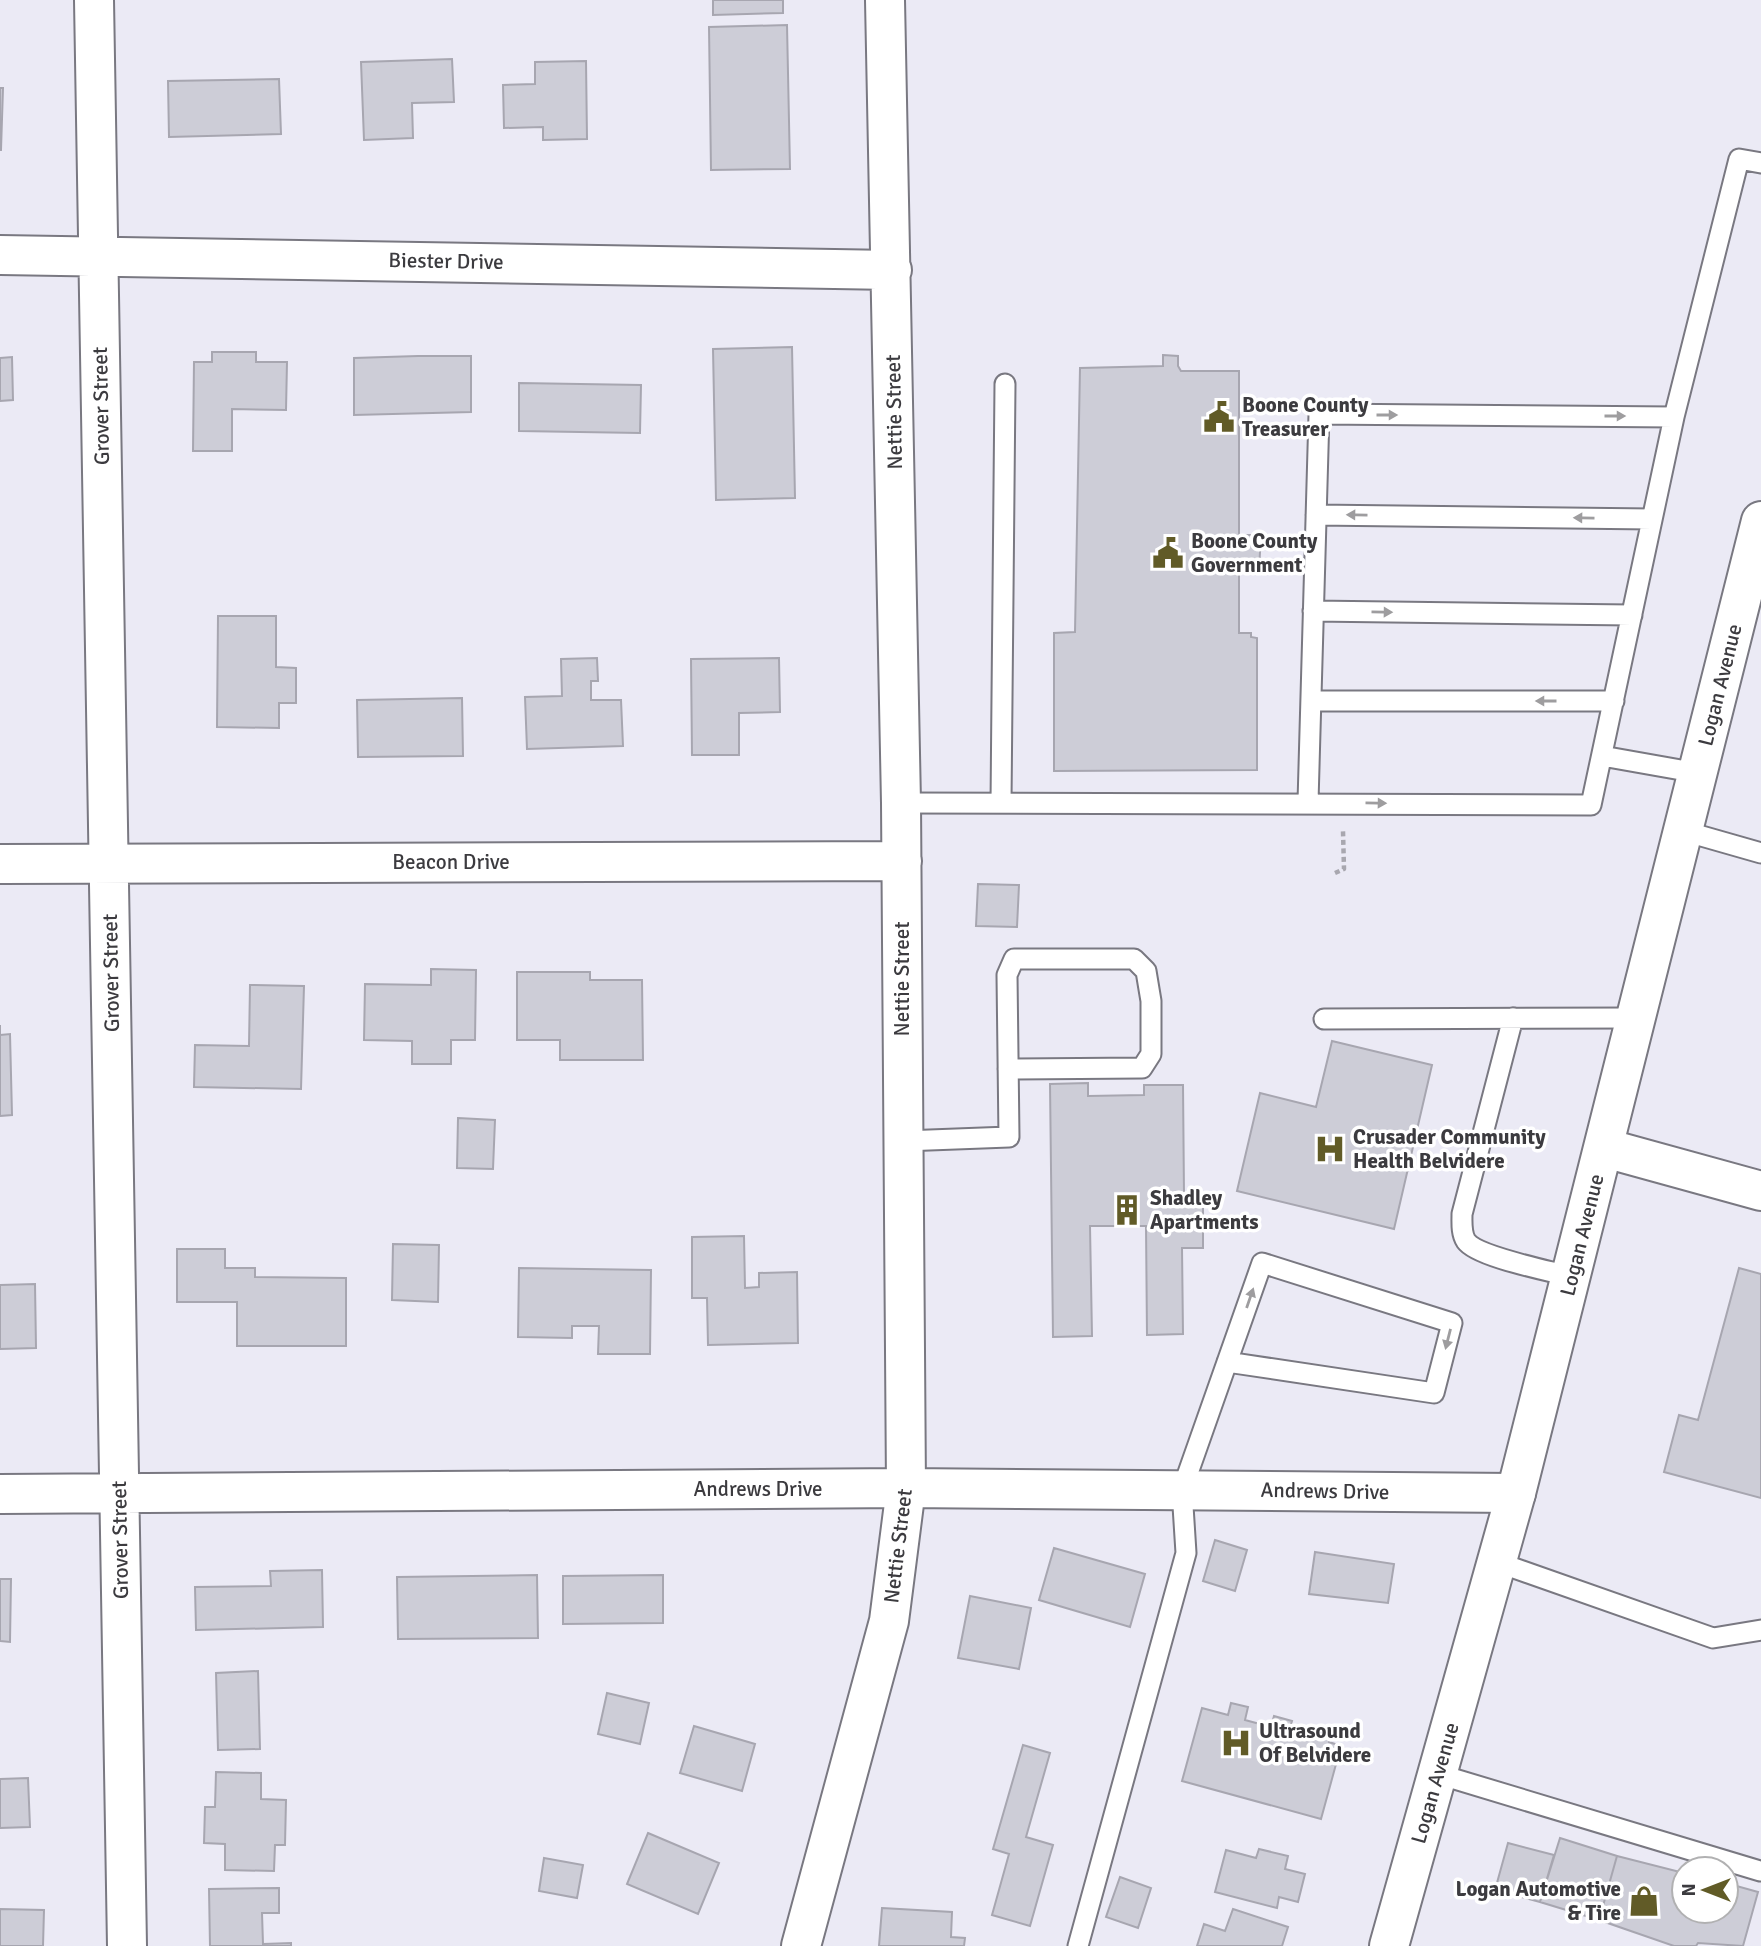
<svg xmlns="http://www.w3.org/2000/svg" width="1761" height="1946" font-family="Signika,sans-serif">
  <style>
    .building { fill: #cdcdd7; stroke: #a7a6b0; stroke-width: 2 }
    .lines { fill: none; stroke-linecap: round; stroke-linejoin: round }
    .service-casing { stroke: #797881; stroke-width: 23 }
    .minor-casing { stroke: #797881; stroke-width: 42 }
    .secondary-casing { stroke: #797881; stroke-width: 42 }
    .path { stroke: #a8a7af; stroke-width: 4.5; stroke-dasharray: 5 3.5; stroke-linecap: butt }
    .service { stroke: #fff; stroke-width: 19 }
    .minor { stroke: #fff; stroke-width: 38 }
    .secondary { stroke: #fff; stroke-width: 38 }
    .oneway { fill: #9e9d9f }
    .labels { text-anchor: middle; stroke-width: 7; stroke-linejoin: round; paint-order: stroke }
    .street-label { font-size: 21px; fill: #3c3b3f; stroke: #fff }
    .poi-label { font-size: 21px; font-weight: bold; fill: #3c3b3f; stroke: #fff; text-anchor: start }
  </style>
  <rect width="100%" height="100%" fill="#ebeaf5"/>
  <path class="building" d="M713 0H783V13L713 15Z
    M787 25 790 169 711 170 709 27Z
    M452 59 454 102 412 103 413 138 364 140 361 62Z
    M586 61 587 139 543 140V127L504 128 503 85 535 84V62Z
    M279 79 281 134 169 137 168 81Z
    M0 88H3L1 150H0Z
    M792 347 795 498 716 500 713 349Z
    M212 352H256V362H287L286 410 232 409V451H193L194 362H212Z
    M1163 355 1178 356V366L1181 371H1239V535H1261L1259 570 1239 571V633H1251V637L1257 638V770L1054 771V633L1075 632 1080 368 1163 366Z
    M418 356H471V412L354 415V358Z
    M12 357 13 400 0 401V358Z
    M519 383 641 385 640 433 519 431Z
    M218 616H276V667L296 668V703H279V728L217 727Z
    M597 658 598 681H591V700H621L623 746 527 749 525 697 562 696 561 659Z
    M779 658 780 712 739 713V755H692L691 659Z
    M462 698 463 756 358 757 357 700Z
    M978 884 1019 885 1017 927 976 926Z
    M431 969 476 970 475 1040H451V1064H412V1041L364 1040 365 984 431 985Z
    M517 972H590V980H642L643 1060H560V1040H517Z
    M250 985 304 986 301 1089 194 1087 195 1045 249 1046Z
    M0 1025V1035L10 1034 12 1115 0 1116Z
    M1332 1041 1432 1065 1394 1229 1237 1191 1260 1093 1316 1107Z
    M1088 1083V1096L1144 1095V1085H1183L1184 1194H1203V1248H1182L1183 1334 1147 1335 1146 1226H1090L1092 1336 1053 1337 1050 1084Z
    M458 1118 495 1120 493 1169 457 1168Z
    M744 1236 745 1288 759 1287V1273L797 1272 798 1343 708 1345 707 1298H692V1237Z
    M393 1244 439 1245 438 1302 392 1300Z
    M177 1249H225V1268H255V1277L346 1278V1346H237V1302H177Z
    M519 1268 651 1270 650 1354H598L599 1326H572V1338L518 1337Z
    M1739 1268 1761 1274V1498L1664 1472 1679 1415 1698 1420Z
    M35 1284 36 1348 0 1349V1285Z
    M1215 1540 1247 1550 1235 1591 1203 1581Z
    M1054 1548 1145 1574 1130 1627 1039 1600Z
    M1315 1552 1394 1564 1388 1603 1309 1594Z
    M322 1570 323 1627 196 1630 195 1587 271 1586 270 1571Z
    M537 1575 538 1638 398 1639 397 1577Z
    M663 1575V1623L563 1624V1576Z
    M0 1579H11L10 1642 0 1641Z
    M970 1596 1031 1608 1019 1669 958 1658Z
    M258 1671 260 1749 218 1750 216 1673Z
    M607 1693 649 1703 640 1744 598 1734Z
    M1231 1703 1248 1707 1245 1720 1271 1727 1274 1716 1292 1721 1289 1731 1313 1737 1315 1733 1330 1737 1329 1742 1341 1746 1321 1819 1182 1781 1202 1708 1228 1715Z
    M694 1726 755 1744 742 1791 680 1773Z
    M1023 1745 1050 1753 1026 1837 1053 1845 1030 1926 992 1915 1009 1854 993 1849Z
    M216 1772 261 1773V1799L286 1800 285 1845H275L274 1871 225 1870V1844L204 1843 205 1807H215Z
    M28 1778 30 1827 0 1828V1779Z
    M648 1833 719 1863 698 1914 627 1884Z
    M1560 1838 1617 1856 1599 1920 1540 1902Z
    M1508 1843 1554 1855 1540 1902 1495 1890Z
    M1259 1849 1288 1856 1285 1869 1305 1874 1298 1902 1279 1897 1277 1908 1215 1892 1226 1850 1256 1858Z
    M1617 1856 1684 1873V1911H1726V1883L1758 1892 1743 1946 1698 1943 1696 1946H1674L1599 1920Z
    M544 1858 583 1865 577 1898 539 1891Z
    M1120 1877 1151 1888 1138 1928 1106 1917Z
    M279 1888V1913H262L263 1944 291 1943V1946H210L209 1889Z
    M882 1908 952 1912 951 1937 965 1938 964 1946H879Z
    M0 1909 44 1910 43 1946H0Z
    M1233 1909 1288 1927 1282 1946H1197L1204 1924 1225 1931Z"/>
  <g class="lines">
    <defs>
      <path id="service" d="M1316 515 1652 519
        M1313 611 1632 615
        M1311 701H1614
        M1602 756 1698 773
        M1308 802 1319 414 1674 417
        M901 803 1591 805 1674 417 1739 159 1761 163
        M1001 803 1005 384
        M1684 831 1761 853
        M1513 1018 1462 1214C1462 1223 1461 1233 1466 1241 1477 1257 1551 1271 1572 1277
        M1324 1019 1637 1018
        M903 1141 1009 1137 1007 975 1014 959H1134L1146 971 1151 1001V1054L1142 1068 1008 1069
        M1497 1562 1713 1638 1761 1630
        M1438 1774 1760 1871
        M1078 1946 1186 1553 1182 1490 1262 1263 1452 1323 1434 1393 1227 1362"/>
      <path id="minor" d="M94 0 127 1946
        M0 255 892 270
        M0 864 902 861
        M1605 1148 1761 1191
        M0 1494 906 1488 1516 1493
        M801 1946 889 1621 906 1488 901 803 885 0"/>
      <path id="secondary" d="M1389 1946 1516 1493 1761 521"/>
    </defs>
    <use href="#service" class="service-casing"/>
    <use href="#minor" class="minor-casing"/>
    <use href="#secondary" class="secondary-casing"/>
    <path class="path" d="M1335 873 1344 869 1343 831"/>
    <use href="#service" class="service"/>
    <use href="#minor" class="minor"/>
    <use href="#secondary" class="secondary"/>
  </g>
  <defs><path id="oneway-solid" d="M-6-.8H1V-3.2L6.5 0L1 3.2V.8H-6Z" transform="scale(1.75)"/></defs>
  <g class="oneway">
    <use href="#oneway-solid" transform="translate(1387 415)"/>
    <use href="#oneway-solid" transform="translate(1615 416)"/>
    <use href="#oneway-solid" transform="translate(1357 515) rotate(-179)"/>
    <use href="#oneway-solid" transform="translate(1584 518) rotate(-179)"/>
    <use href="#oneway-solid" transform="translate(1382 612) rotate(1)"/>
    <use href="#oneway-solid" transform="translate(1546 701) rotate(180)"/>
    <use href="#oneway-solid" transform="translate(1376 803) rotate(1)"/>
    <use href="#oneway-solid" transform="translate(1250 1298) rotate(-71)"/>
    <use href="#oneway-solid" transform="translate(1448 1339) rotate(104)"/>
  </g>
  <defs>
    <symbol id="civic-bare" viewBox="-9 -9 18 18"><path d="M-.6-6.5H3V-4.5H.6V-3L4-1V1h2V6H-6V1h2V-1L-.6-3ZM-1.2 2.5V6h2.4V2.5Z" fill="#615b27" stroke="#fff" stroke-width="2.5" paint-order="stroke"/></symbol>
    <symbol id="hospital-bare" viewBox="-9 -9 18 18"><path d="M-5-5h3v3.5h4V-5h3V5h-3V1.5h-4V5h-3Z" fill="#615b27" stroke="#fff" stroke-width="2.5" paint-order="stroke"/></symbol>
    <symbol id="building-bare" viewBox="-9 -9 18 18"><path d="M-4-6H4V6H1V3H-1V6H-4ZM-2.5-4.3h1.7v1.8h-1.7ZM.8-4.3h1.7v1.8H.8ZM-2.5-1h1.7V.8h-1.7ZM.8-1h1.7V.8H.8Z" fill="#615b27" stroke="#fff" stroke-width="2.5" paint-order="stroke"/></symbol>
    <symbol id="shop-bare" viewBox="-9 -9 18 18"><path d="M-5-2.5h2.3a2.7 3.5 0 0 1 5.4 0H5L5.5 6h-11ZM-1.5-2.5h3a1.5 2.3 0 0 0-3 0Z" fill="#615b27" stroke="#fff" stroke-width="2.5" paint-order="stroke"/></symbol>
  </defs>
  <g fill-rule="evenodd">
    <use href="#civic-bare" x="1197" y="395" width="44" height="44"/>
    <use href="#civic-bare" x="1146" y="531" width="44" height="44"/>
    <use href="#hospital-bare" x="1308" y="1127" width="44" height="44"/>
    <use href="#building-bare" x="1105" y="1188" width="44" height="44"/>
    <use href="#hospital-bare" x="1214" y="1721" width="44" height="44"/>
    <use href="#shop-bare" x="1622" y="1879" width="44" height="44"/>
  </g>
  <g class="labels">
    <g class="street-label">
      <text transform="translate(446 261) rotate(1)" y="7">Biester Drive</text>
      <text transform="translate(101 406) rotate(-91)" y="7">Grover Street</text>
      <text transform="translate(894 412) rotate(-91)" y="7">Nettie Street</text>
      <text transform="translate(1720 685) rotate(-76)" y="7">Logan Avenue</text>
      <text x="451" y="869">Beacon Drive</text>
      <text transform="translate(111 973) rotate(-91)" y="7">Grover Street</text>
      <text transform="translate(902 979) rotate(-90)" y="7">Nettie Street</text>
      <text transform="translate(1582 1235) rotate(-76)" y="7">Logan Avenue</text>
      <text x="758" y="1496">Andrews Drive</text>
      <text transform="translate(1325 1491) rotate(1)" y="7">Andrews Drive</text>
      <text transform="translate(120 1540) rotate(-91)" y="7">Grover Street</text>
      <text transform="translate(898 1546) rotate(-83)" y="7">Nettie Street</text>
      <text transform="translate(1435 1783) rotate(-74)" y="7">Logan Avenue</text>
    </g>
    <g class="poi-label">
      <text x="1242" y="412">Boone County<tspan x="1242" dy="24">Treasurer</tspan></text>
      <text x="1191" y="548">Boone County<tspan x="1191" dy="24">Government</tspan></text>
      <text x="1353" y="1144">Crusader Community<tspan x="1353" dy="24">Health Belvidere</tspan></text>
      <text x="1150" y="1205">Shadley<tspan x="1150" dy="24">Apartments</tspan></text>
      <text x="1259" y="1738">Ultrasound<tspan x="1259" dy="24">Of Belvidere</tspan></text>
      <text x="1621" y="1896" text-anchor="end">Logan Automotive<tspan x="1621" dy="24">&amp; Tire</tspan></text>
    </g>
  </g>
  <g transform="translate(1705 1890) rotate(270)"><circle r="33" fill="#ffffff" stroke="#b1b1b2" stroke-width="2"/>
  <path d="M0-5L12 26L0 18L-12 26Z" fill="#615b27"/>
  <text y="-10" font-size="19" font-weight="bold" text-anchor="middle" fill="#3c3b3f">N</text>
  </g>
</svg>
